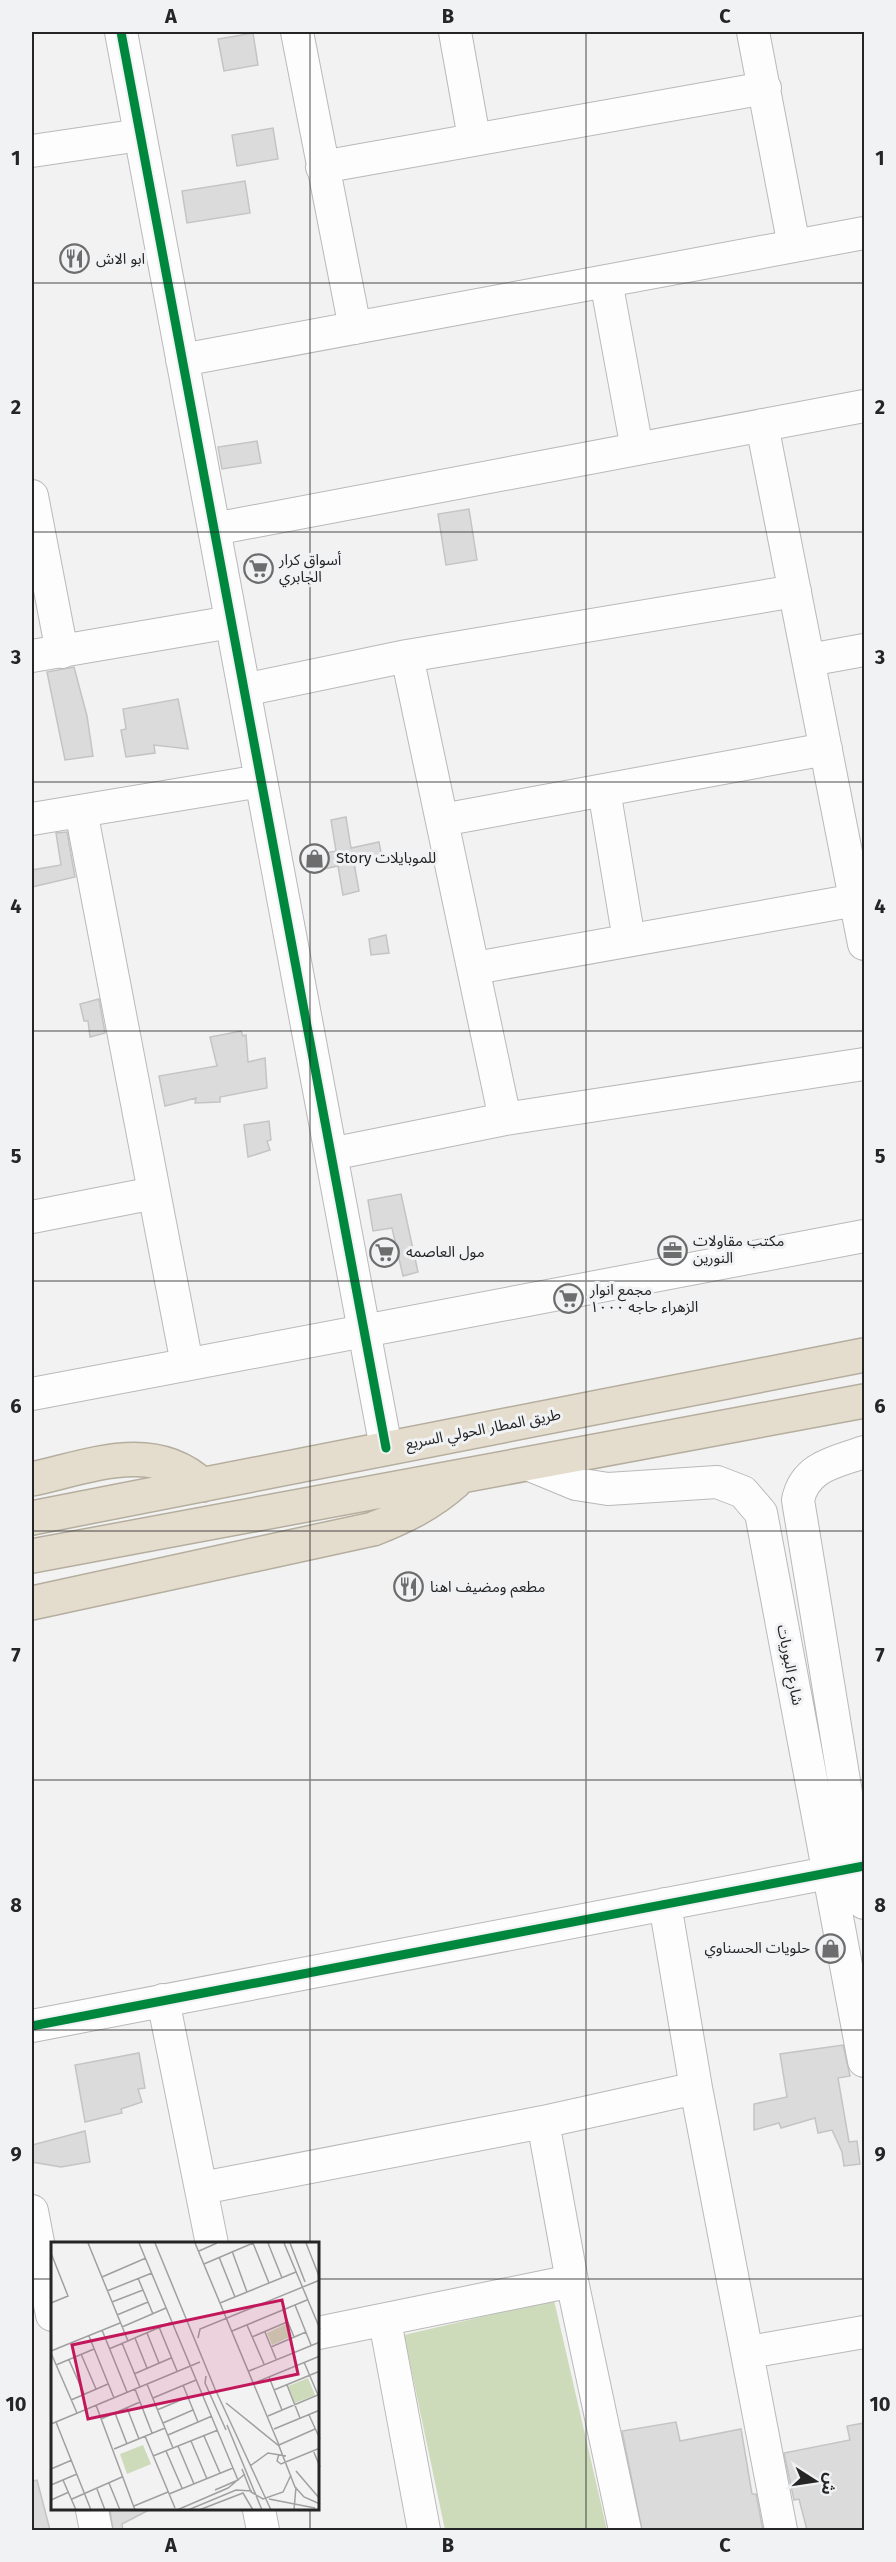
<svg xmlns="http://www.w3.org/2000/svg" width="896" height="2562" font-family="'Fira Sans','Noto Sans Arabic',sans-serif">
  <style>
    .green { fill: #cddbba }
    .building { fill: #dbdbdc; stroke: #c4c4c5; stroke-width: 1.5 }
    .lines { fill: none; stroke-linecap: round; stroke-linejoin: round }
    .minor-casing { stroke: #b9b9ba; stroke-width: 34 }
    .highway-casing { stroke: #b5ae9e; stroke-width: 36 }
    .minor { stroke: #fdfdfd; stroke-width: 32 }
    .highway { stroke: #e4ddce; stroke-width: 33 }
    .cycleway-casing { stroke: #f1f2f4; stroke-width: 13 }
    .cycleway { stroke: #00873e; stroke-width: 9 }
    .grid { fill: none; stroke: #252526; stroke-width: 1.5; stroke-opacity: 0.55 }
    .labels { text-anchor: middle; stroke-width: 6; stroke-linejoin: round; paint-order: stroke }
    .poi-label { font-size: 15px; fill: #252526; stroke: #f1f2f4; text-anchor: start }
    .street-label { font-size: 15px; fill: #252526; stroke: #f1f2f4 }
    .inset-road { fill: none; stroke: #a0a0a1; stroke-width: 1.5 }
    .view { fill: #c2185b; fill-opacity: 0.15; stroke: #c2185b; stroke-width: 3 }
    .inset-edge { fill: none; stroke: #252526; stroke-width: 3 }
    .neatline { fill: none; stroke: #252526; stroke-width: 2 }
    .grid-label { font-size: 20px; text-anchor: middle; font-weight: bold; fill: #252526 }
  </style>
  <rect width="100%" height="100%" fill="#f2f2f3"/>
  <path class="green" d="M554 2300 607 2530H445L404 2335Z"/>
  <path class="building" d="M253 33 258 65 224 71 218 39Z
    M273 128 278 159 237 166 232 135Z
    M245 181 250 213 187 223 182 191Z
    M257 441 261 463 222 469 218 447Z
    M469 509 477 560 446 565 438 514Z
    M74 667 87 716 93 756 65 760 47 672Z
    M178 699 188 749 154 745 155 753 126 757 121 730 126 729 123 709Z
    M346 817 351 848 379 842 382 858 354 863 359 891 343 895 338 866 309 872 306 857 336 851 331 820Z
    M67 832 75 877 32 887V870L61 865 56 833Z
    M386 935 389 953 371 955 369 939Z
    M99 999 105 1033 90 1037 88 1021H84L80 1004Z
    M241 1031 243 1036 246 1035 248 1062 265 1058 267 1088 220 1097V1102L195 1103 196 1098 165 1106 159 1076 217 1066 210 1037Z
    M269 1121 271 1140 267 1141 270 1150 248 1157 244 1125Z
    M401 1194 418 1272 403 1276 392 1228 373 1231 368 1200Z
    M843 2045 850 2076 838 2078 849 2142 857 2141 860 2164 844 2166 842 2152 832 2130 818 2133 815 2118 781 2128 779 2123 754 2130V2104L787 2097 780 2054Z
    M139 2053 145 2088 138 2089 142 2102 121 2109 122 2113 85 2122 75 2065Z
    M85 2131 90 2162 61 2167 32 2162V2145Z
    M676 2422 680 2441 741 2429 752 2494H756L763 2530H642L622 2431Z
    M864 2423V2530H807L799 2499 794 2500 784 2453 850 2440 847 2426Z
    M37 2480 50 2530H32V2481Z
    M110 2510H149L122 2524 123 2530H113Z"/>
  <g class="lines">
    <defs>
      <path id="minor" d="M121 32 386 1448
        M297 32 355 328
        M455 32 474 138
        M753 32 794 246
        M32 151 140 135
        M322 167 765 88
        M606 281 637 449
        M182 360 864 233
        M762 425 864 944
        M32 496 62 652
        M214 529 864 406
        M32 656 231 622
        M407 656 505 1119
        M809 660 864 650
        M244 690 407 656 795 591
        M604 790 629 940
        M81 811 187 1364
        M32 819 261 781
        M442 820 826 749
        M475 968 856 900
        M331 1154 505 1119 864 1064
        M32 1217 154 1193
        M32 1394 864 1236
        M864 1452C836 1462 805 1466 798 1500L864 1903
        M530 1465 576 1484 608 1489 717 1482 743 1492 761 1513 864 2061
        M665 1904 696 2088 781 2530
        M163 2000 212 2244
        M32 2026 864 1866
        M543 2122 572 2281 625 2530
        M202 2188 543 2122 696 2088
        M32 2211 52 2315
        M385 2321 424 2530
        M318 2333 572 2281
        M749 2352 864 2332
        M92 2510 96 2530
        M259 2510 263 2530"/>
      <path id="highway" d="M32 1479C88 1467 153 1439 202 1485
        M32 1518 864 1355
        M32 1556 864 1401
        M32 1603 373 1529C404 1517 430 1504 455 1482"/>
    </defs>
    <use href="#minor" class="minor-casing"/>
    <use href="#highway" class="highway-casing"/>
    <use href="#minor" class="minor"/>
    <use href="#highway" class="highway"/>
    <defs>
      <path id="cycleway" d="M121 32 386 1448
        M32 2026 864 1866"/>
    </defs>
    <use href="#cycleway" class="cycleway-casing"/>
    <use href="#cycleway" class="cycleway"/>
  </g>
  <path class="grid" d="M310 32V2244M586 32V2530M32 283H864M32 532H864M32 782H864M32 1031H864M32 1281H864M32 1531H864M32 1780H864M32 2030H864M32 2279H52M318 2279H864M310 2510V2530"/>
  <defs>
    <symbol id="restaurant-ring" viewBox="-11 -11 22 22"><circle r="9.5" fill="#f1f2f4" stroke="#6d6d6e" stroke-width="1.5"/><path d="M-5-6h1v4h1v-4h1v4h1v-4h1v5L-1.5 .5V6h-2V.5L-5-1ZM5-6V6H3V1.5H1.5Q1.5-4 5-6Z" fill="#6d6d6e"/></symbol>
    <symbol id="supermarket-ring" viewBox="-11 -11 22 22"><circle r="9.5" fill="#f1f2f4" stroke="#6d6d6e" stroke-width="1.5"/><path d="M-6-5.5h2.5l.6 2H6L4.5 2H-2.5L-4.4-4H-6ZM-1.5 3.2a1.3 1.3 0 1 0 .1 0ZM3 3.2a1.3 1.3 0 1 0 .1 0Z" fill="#6d6d6e"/></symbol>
    <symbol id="shop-ring" viewBox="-11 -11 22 22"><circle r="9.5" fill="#f1f2f4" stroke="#6d6d6e" stroke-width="1.5"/><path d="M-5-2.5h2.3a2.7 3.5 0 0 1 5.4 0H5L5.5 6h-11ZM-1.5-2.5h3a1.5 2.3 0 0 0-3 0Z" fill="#6d6d6e"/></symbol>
    <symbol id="office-ring" viewBox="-11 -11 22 22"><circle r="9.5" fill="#f1f2f4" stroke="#6d6d6e" stroke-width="1.5"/><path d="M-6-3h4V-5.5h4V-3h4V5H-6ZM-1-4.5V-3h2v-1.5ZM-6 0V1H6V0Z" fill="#6d6d6e"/></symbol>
  </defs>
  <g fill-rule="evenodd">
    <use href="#restaurant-ring" x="58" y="242" width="33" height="33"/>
    <use href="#supermarket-ring" x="242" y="552" width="33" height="33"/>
    <use href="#shop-ring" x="298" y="842" width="33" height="33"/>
    <use href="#office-ring" x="656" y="1234" width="33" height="33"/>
    <use href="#supermarket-ring" x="368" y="1236" width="33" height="33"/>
    <use href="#supermarket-ring" x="552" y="1282" width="33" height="33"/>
    <use href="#restaurant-ring" x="392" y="1570" width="33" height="33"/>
    <use href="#shop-ring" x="814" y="1932" width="33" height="33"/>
  </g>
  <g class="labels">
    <g class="poi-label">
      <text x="96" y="264">ابو الاش</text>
      <text x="279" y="565">أسواق كرار<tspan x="279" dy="17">الجابري</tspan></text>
      <text x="336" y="863">Story للموبايلات</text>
      <text x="693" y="1246">مكتب مقاولات<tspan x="693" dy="17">النورين</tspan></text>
      <text x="406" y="1257">مول العاصمه</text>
      <text x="590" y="1295">مجمع انوار<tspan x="590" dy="17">الزهراء حاجه ١٠٠٠</tspan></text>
      <text x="430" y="1592">مطعم ومضيف اهنا</text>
      <text x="810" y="1953" text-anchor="end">حلويات الحسناوي</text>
    </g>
    <g class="street-label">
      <text transform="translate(483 1429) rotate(-11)" y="5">طريق المطار الحولي السريع</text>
      <text transform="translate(790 1665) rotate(79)" y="5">شارع البوريات</text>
    </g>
  </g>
  <g transform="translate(51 2242)">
    <rect width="268" height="268" fill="#f2f2f3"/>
    <path d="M235 82 241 94 221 103 216 91ZM257 136 264 153 244 161 237 144ZM92 203 100 222 76 232 69 212Z" fill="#cddbba"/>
    <path class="inset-road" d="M37 1 77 99M88 1 187 238 164 248M104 1 164 147 220 268M144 1 228 203M217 1 231 36M233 1 269 87M239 1 254 40M255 1 268 34M148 9 166 1M181 9 196 50M0 11 17 54 0 61M168 15 184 55M153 22 202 1 218 41M51 35 95 16M87 36 102 72M56 49 101 31M61 60 92 48M169 61 245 30M244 63 260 103M232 68 243 95M66 73 97 60M196 83 213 122M71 85 115 66M108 85 126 129M51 88 76 150M181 89 256 58M214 90 225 117M96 91 108 121M38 94 63 156M201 95 236 80M84 96 96 126M147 96 149 87 269 38M71 101 89 145M220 105 255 90M58 107 121 80M0 109 69 81M0 111 26 171M30 112 45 147M18 118 33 152M253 120 267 153M5 123 43 107M198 129 269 100M83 132 120 116M155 134 154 141 175 188M218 135 231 168M203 141 269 114M96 142 122 206M132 143 147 180M236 143 249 176M84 147 101 191M223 148 269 129M102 156 145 138M20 158 57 142M175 161 228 204 244 245 253 255 269 262M45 163 84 268M76 166 88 197M106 168 137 155M64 171 76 202M258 173 269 197M217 174 269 152M50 177 89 160M5 180 40 268M112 181 142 168M0 182 149 120M176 183 211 268M223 187 269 168M117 193 161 174M94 194 124 266M153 194 169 231M140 199 156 237M228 203 264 187M127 204 143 242M63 207 114 186M262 208 269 225M115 209 131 246M228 212 226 219 230 222 269 206M102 214 167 188M199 224 217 211 235 214M0 227 21 218M191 227 200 250 212 257 232 250 240 233M245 229 269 257M12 238 25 268M58 241 69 268M0 243 26 232M46 247 54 268M118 252 182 226M21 257 71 235M218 257 264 266M0 258 18 250M83 264 117 250M126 268 177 246 194 232M137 268 185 248 201 249M148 268 192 251 202 268M243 268 245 245"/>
    <path class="view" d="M231 58 247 132 37 177 21 103Z"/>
    <rect width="268" height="268" class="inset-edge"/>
  </g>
  <rect width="896" height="2562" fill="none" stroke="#f1f2f4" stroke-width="66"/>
  <g transform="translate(815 2481) rotate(102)" stroke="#f1f2f4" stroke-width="4.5" paint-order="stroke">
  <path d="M0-4.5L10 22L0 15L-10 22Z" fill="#252526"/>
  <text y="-9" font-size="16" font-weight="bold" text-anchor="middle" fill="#252526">ش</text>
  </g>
  <rect x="33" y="33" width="830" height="2496" class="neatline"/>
  <g class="grid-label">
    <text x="171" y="23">A</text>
    <text x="448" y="23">B</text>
    <text x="725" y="23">C</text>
    <text x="16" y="165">1</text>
    <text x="880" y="165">1</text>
    <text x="16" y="414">2</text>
    <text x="880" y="414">2</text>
    <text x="16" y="664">3</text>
    <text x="880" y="664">3</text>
    <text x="16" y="913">4</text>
    <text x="880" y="913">4</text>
    <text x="16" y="1163">5</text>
    <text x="880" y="1163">5</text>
    <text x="16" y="1413">6</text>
    <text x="880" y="1413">6</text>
    <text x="16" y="1662">7</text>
    <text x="880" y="1662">7</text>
    <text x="16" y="1912">8</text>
    <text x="880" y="1912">8</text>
    <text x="16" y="2161">9</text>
    <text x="880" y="2161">9</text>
    <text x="16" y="2411">10</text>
    <text x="880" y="2411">10</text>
    <text x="171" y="2552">A</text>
    <text x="448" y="2552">B</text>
    <text x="725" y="2552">C</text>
  </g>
</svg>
